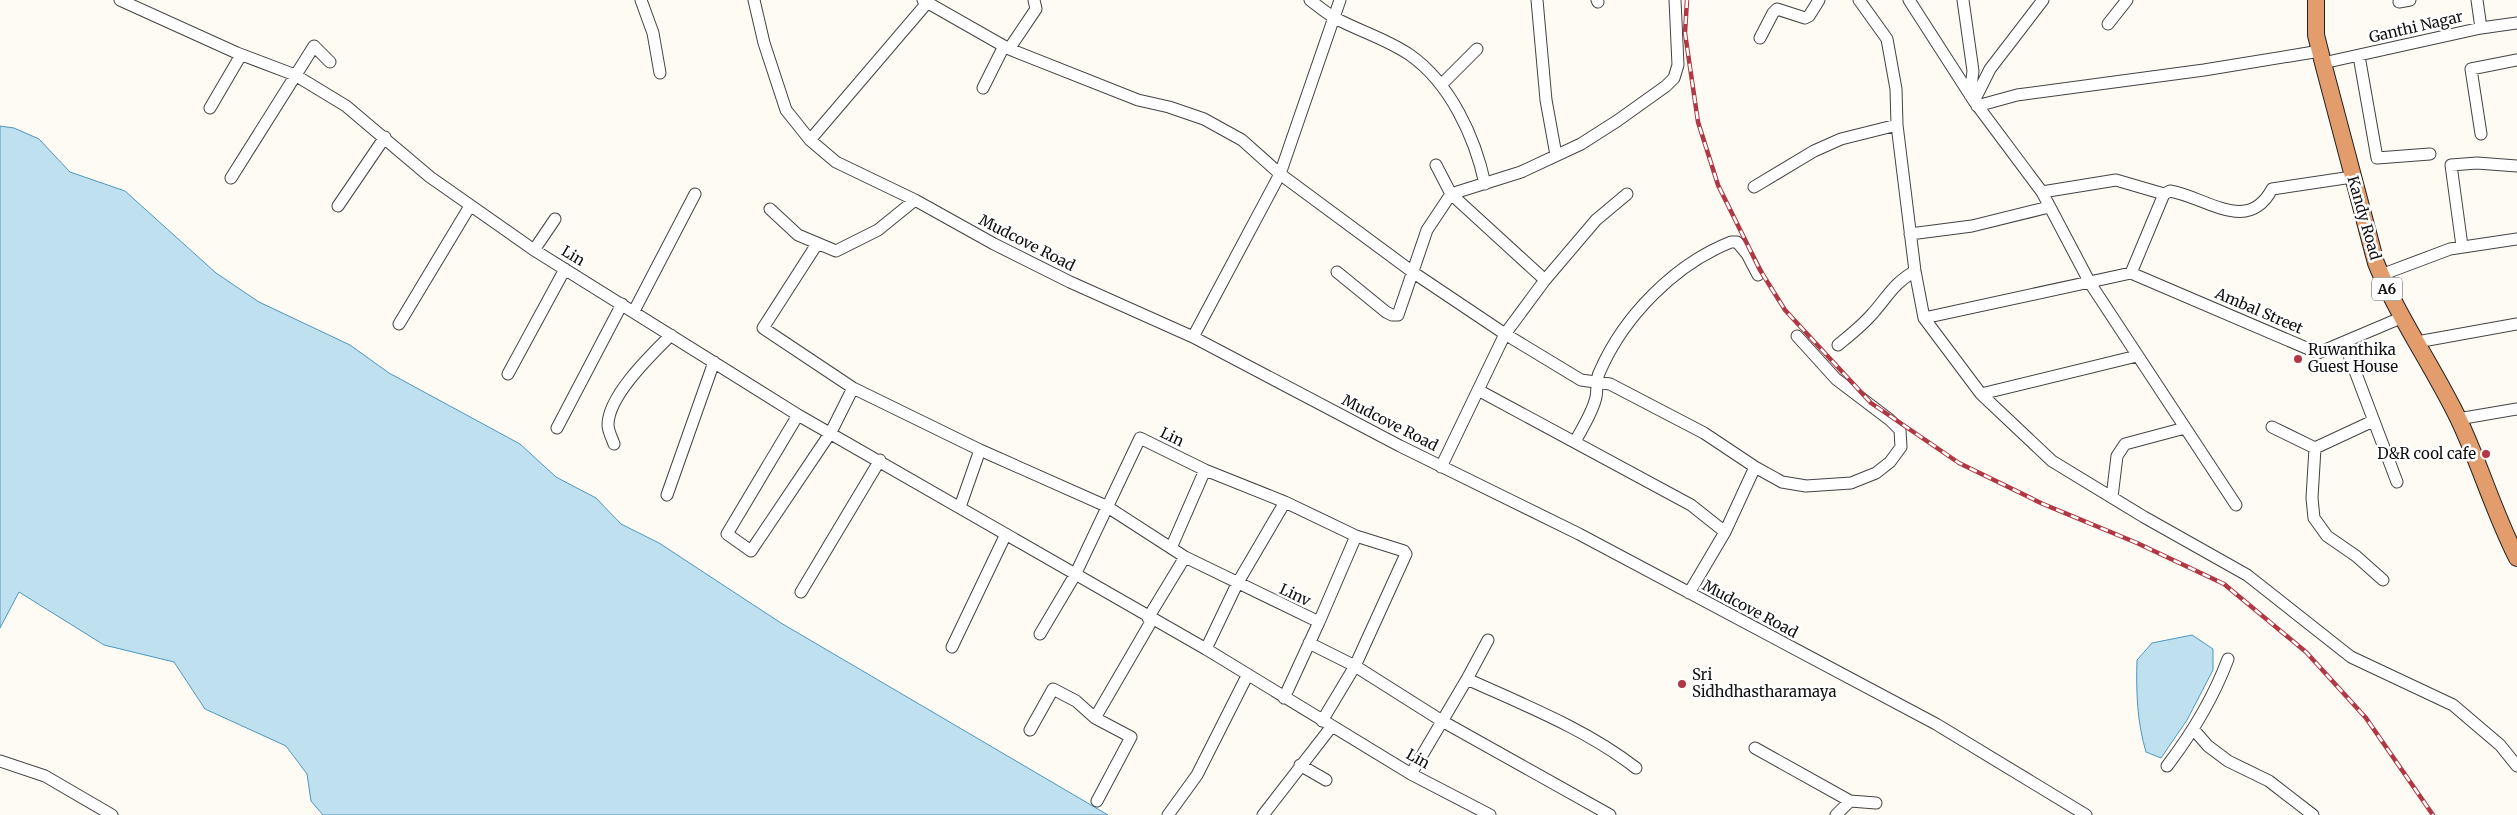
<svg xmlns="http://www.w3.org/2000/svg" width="2517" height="815" font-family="Merriweather,serif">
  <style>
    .water { fill: #bee0ef; stroke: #4e97be }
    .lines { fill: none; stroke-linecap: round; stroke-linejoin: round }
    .minor-casing { stroke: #434343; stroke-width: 13 }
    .highway-casing { stroke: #212121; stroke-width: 18 }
    .minor { stroke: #fff; stroke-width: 11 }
    .highway { stroke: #e39d6d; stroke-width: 16 }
    .rail-casing { stroke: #b03844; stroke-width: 4.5 }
    .rail { stroke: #fff; stroke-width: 2.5; stroke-dasharray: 8; stroke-linecap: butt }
    .poi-dot { fill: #b03844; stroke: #fff; stroke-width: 2 }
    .labels { text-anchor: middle; stroke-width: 5; stroke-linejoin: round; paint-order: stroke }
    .shield { fill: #fff; stroke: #585858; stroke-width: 1 }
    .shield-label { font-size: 14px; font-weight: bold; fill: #101010 }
    .street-label { font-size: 15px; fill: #101010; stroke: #fff }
    .poi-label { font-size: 15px; fill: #101010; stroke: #fff; text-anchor: start }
  </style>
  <rect width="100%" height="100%" fill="#fefbf4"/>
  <path class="water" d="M0 126 14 128 39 139 70 172 125 191 216 273 259 302 350 345 389 373 520 444 556 477 596 498 621 524 659 543 781 623 1108 815H323L311 801 307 774 286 746 205 709 174 662 104 645 19 592 0 628Z
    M2192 635 2213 649V670L2187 720 2161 758 2146 752C2137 722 2136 691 2137 660L2152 643Z"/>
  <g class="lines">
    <defs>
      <path id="minor" d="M120 0 237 53 295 75 346 106 430 177 534 250 798 415 1206 649 1411 774 1490 815
        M641 0 653 33 660 73
        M754 0 764 43 786 110 810 140 836 162 915 200 994 244 1070 282 1193 337 1400 446 1579 534 1936 724 2086 815
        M923 0 1009 49 1138 100 1169 107 1204 119 1242 140 1280 174 1414 273 1505 334 1581 380 1610 384 1704 433 1755 467 1782 482 1806 486 1851 483 1876 473 1890 462 1901 447 1900 430 1890 420 1836 379 1797 336
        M1310 0C1318 6 1326 13 1335 18 1359 31 1387 39 1410 55 1450 83 1475 137 1485 184
        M1537 0 1546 100 1556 155
        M1597 0 1598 2
        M1859 0 1887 39 1896 89 1897 125 1915 271 1924 318 1981 394 2052 461 2144 517 2247 575 2351 657 2453 705 2500 745 2517 766
        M1909 0 1974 101 2042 192 2090 283 2236 505
        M1963 0 1973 71 1970 95
        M2477 0 2481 28
        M2399 2 2410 0
        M2108 24 2127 0
        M1760 38 1773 13 1777 9 1805 18 1809 16 1819 0
        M1009 49 1036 9 1034 0
        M2359 56 2377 158 2430 154
        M2323 63 2481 28 2517 23
        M1441 85 1477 49
        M983 88 1004 46
        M1974 101 1990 69 2043 0
        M1977 106 2017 95 2204 70 2320 51
        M210 108 241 55
        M2481 134 2471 69 2517 60
        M810 140 927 3
        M1436 165 1451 194 1545 280
        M231 178 314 46 330 62
        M1754 187 1814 151 1841 139 1897 125
        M2042 192 2116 180 2164 194
        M338 206 385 137
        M770 209 798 235 836 251 878 230 915 200
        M1910 234 1972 226 2049 207
        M817 244 763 328 853 388 980 450
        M2462 246 2451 165 2477 163 2517 166
        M534 250 555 219
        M1337 272 1386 312 1392 315H1398L1427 230 1451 194 1521 172 1581 144 1617 121 1666 86 1674 78 1678 65 1675 0
        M2131 273 2318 353 2403 317
        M2381 275 2450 249 2517 239
        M634 311 695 194
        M1924 318 2131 273 2164 194 2170 191C2206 197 2248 235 2272 189L2352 177
        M399 324 470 206
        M1193 337 1280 174 1340 0
        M2344 342 2397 482
        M2417 342 2517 324
        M1838 345C1850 335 1863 325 1873 313 1889 295 1893 284 1915 271
        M508 374 565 269
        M1478 390 1691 505 1725 532
        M1981 394 2137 356
        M798 415 727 534 751 551 831 432 853 388
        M2458 419 2517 409
        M2272 427 2315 448 2373 421
        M557 428 622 304
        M1575 442C1582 428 1593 412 1596 397 1598 388 1595 380 1600 371 1624 316 1675 264 1731 242H1737L1747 254 1758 275
        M614 444C612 438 608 431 608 425 608 396 651 355 671 335
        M2315 448 2312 498 2314 518 2327 536 2356 556 2383 580
        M1441 467 1505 334 1545 280 1596 220 1627 194
        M667 495 714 362
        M2112 497 2117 456 2125 444 2185 428
        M1285 502 1356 536 1319 622
        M960 507 980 450 1106 506 1185 557 1319 622 1284 698
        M1171 548 1205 470
        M801 592 880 460
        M1689 593 1725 532 1755 467
        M1148 618 1185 557
        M1040 634 1075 575 1140 438 1205 470 1285 502 1237 584 1206 649
        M1309 643 1355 666 1406 554 1404 551 1356 536
        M952 647 1006 534
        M1467 679 1488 640
        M1095 718 1131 737 1097 801
        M1322 721 1355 666 1442 721 1610 815
        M1030 730 1053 689 1076 701 1095 718 1152 620
        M2194 730 2208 746 2228 761 2269 781 2313 815
        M1755 748 1850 801 1876 803
        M0 761 45 776 112 815
        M1300 765 1326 780
        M2167 766C2193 732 2213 699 2228 659
        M1411 774 1467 679C1524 705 1586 729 1636 768
        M1168 815 1197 775 1247 676
        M1263 815 1332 726
        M1836 815 1850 801"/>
      <path id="highway" d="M2316 0V35L2323 63 2376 263C2398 317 2432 365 2458 418 2480 464 2494 513 2517 558"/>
    </defs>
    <use href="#minor" class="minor-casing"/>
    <use href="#highway" class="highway-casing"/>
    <use href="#minor" class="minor"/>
    <use href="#highway" class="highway"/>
    <defs>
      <path id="rail" d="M1687 0 1685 33 1698 122 1718 185 1760 270 1785 310 1871 403 1959 463 2043 504 2137 543 2224 584 2306 652 2366 718 2433 815"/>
    </defs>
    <use href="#rail" class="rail-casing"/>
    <use href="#rail" class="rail"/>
  </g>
  <g class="poi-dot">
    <circle cx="2298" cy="359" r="5"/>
    <circle cx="2486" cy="454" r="5"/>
    <circle cx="1682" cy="684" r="5"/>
  </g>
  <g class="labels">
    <rect class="shield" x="2372" y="277.5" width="30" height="23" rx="4"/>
    <g class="shield-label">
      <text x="2387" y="294">A6</text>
    </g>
    <g class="street-label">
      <text transform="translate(2416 27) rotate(-13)" y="5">Ganthi Nagar</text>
      <text transform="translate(2364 218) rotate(74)" y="5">Kandy Road</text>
      <text transform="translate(1027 243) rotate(27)" y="5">Mudcove Road</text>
      <text transform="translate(573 256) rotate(31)" y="5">Lin</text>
      <text transform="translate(2259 311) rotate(23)" y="5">Ambal Street</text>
      <text transform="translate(1390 423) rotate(27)" y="5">Mudcove Road</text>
      <text transform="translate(1172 437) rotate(26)" y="5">Lin</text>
      <text transform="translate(1295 595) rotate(25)" y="5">Linv</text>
      <text transform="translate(1750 609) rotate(28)" y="5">Mudcove Road</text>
      <text transform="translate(1418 759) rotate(29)" y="5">Lin</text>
    </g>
    <g class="poi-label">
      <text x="2308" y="355">Ruwanthika<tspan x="2308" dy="17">Guest House</tspan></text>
      <text x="2476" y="459" text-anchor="end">D&amp;R cool cafe</text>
      <text x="1692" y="680">Sri<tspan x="1692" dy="17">Sidhdhastharamaya</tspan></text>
    </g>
  </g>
</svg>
